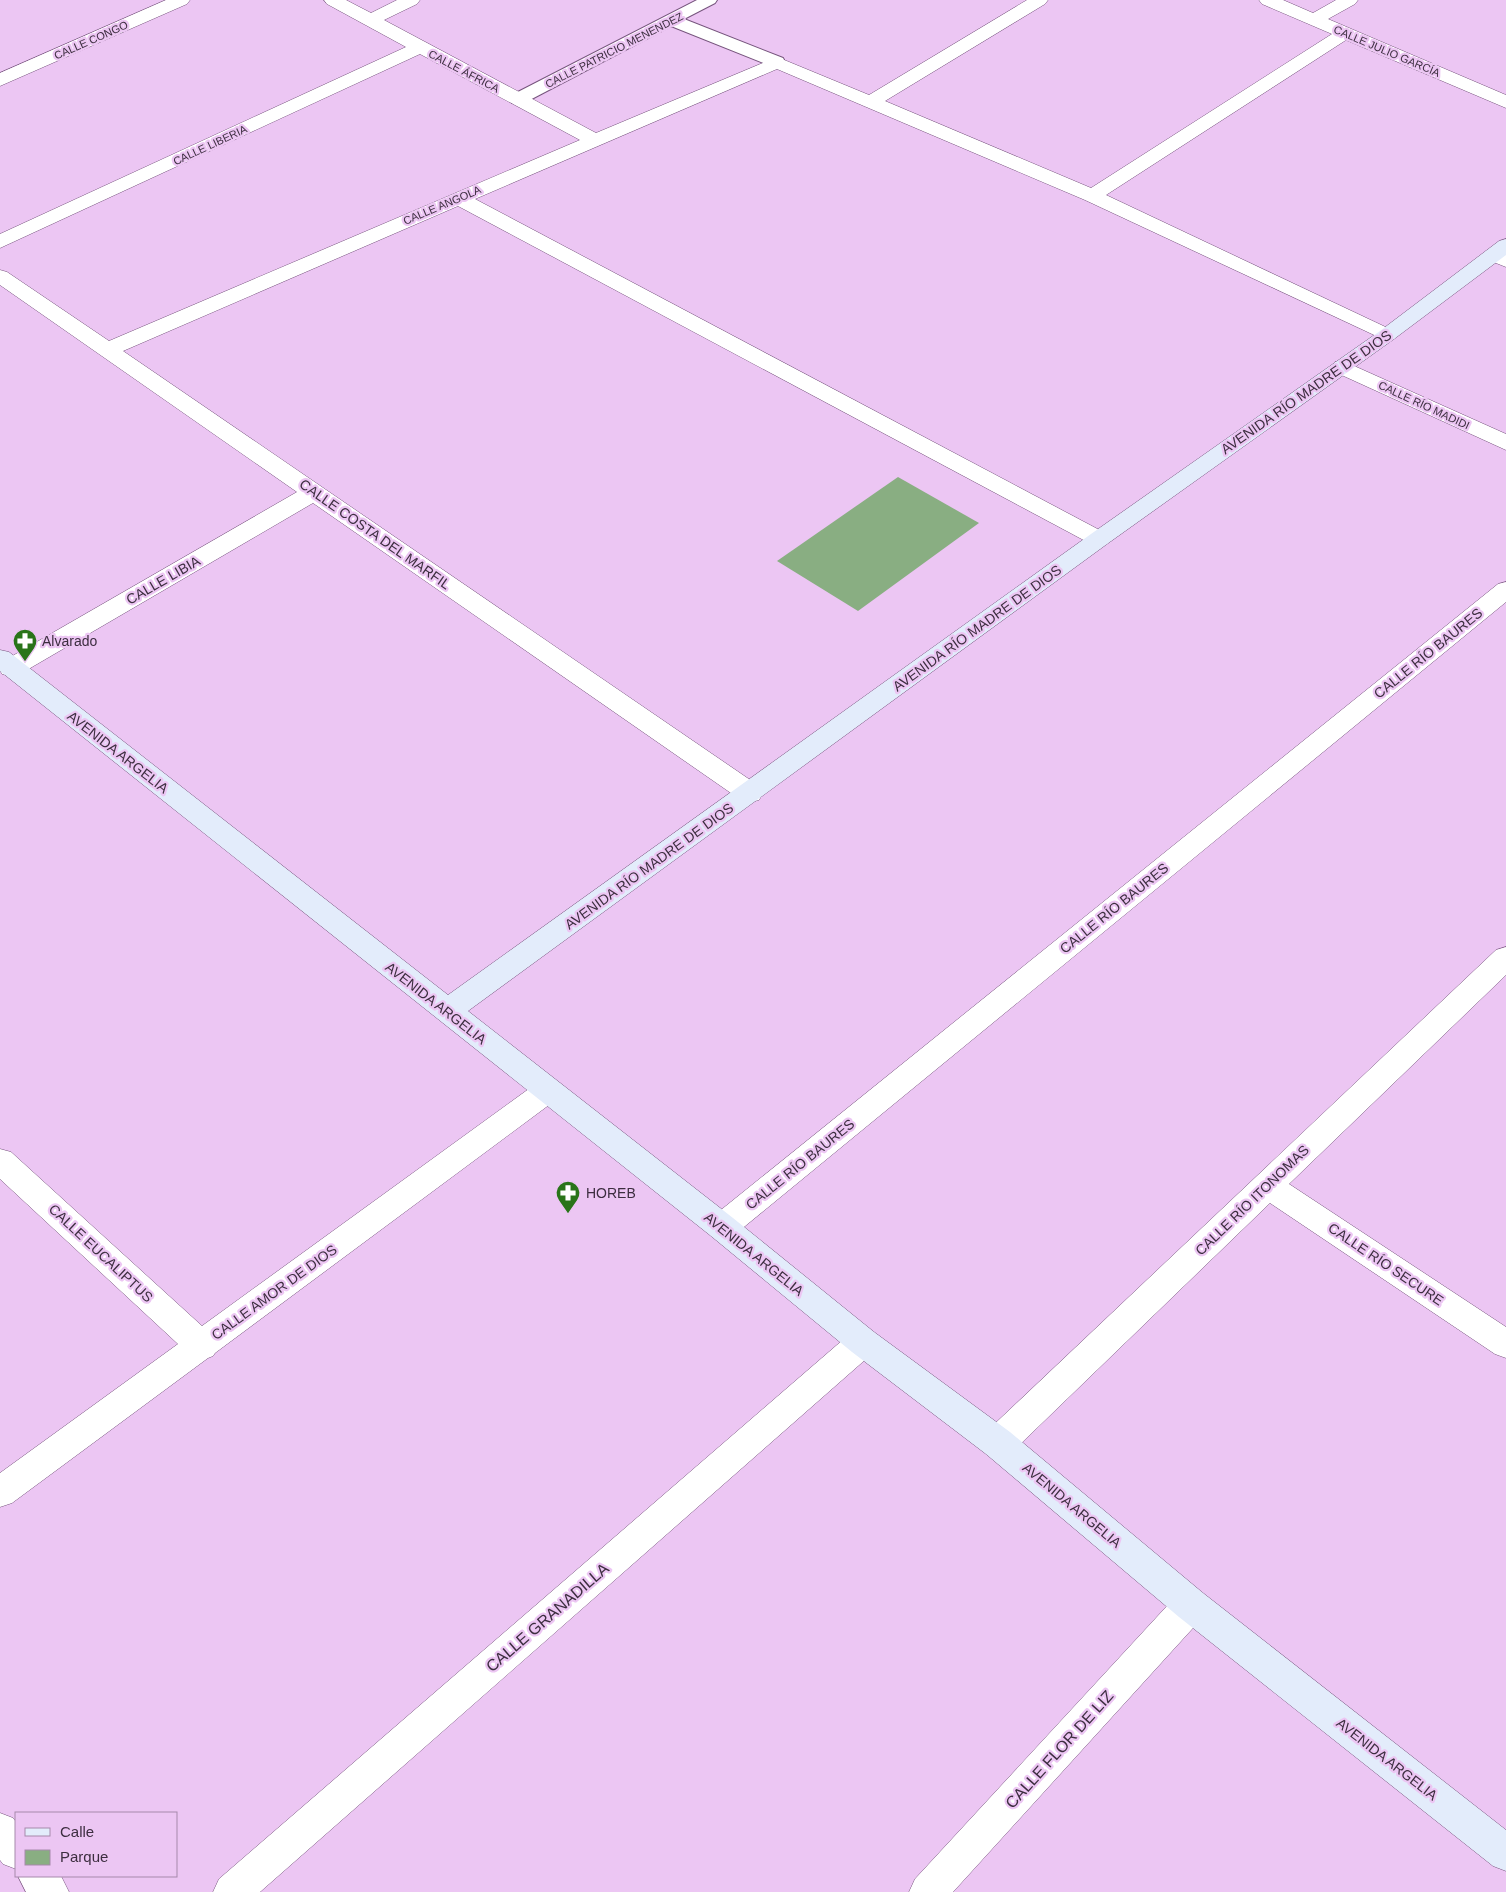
<svg xmlns="http://www.w3.org/2000/svg" width="1506" height="1892" font-family="Helvetica,sans-serif">
  <style>
    .green { fill: #89ae82 }
    .lines { fill: none; stroke-linecap: round; stroke-linejoin: round }
    .lane-casing { stroke: #76547d; stroke-width: 2 }
    .street-casing { stroke: #76547d; stroke-width: 1 }
    .secondary-casing { stroke: #76547d; stroke-width: 1 }
    .lane { fill: #fff; fill-rule: evenodd }
    .street { fill: #fff; fill-rule: evenodd }
    .secondary { fill: #e3ecfb; fill-rule: evenodd }
    .labels { text-anchor: middle; stroke-width: 4.5; stroke-linejoin: round; paint-order: stroke }
    .far-street-label { font-size: 11px; fill: #3d2e40; stroke: #ecc6f3 }
    .street-label { font-size: 14px; fill: #3d2e40; stroke: #ecc6f3 }
    .poi-label { font-size: 14px; fill: #3d2e40; stroke: #ecc6f3; text-anchor: start }
    .near-street-label { font-size: 16px; fill: #3d2e40; stroke: #ecc6f3 }
  </style>
  <rect width="100%" height="100%" fill="#ecc6f3"/>
  <path class="green" d="M898 477 979 523 858 611 777 561Z"/>
  <g class="lines">
    <defs>
      <path id="lane" d="M697 0H717L715 3 684 19 783 58 785 62 783 66H771L671 26 524 103H512L510 99 512 95Z"/>
      <path id="street" d="M166 0H190L187 4 0 86V73Z
        M324 0H346L371 13 397 0H420L417 4 384 20 596 133 777 57 869 95 1027 0H1048L1045 4 885 101 1091 188 1332 34 1262 4 1259 0H1283L1313 13 1336 0H1358L1355 4 1328 19 1506 95V108L1346 40 1106 195 1394 331 1398 335 1394 339 1387 341 1085 200 777 69 475 199 1107 534 1111 539 1107 544 1099 547 1091 544 458 206 123 351 759 786 763 793 759 800 750 802 741 800 313 503 20 674 11 676 2 674 0 670 2 662 297 492 0 285V270L7 272 109 341 580 140 420 54 0 248V234L406 47 327 4Z
        M1493 249 1506 253V267L1486 259 1483 255 1486 251Z
        M1343 361 1506 434V450L1335 372 1332 367 1335 362Z
        M1506 582V602L733 1236 722 1240 711 1236 707 1227 711 1218 1498 584Z
        M1506 947V975L1289 1184 1506 1327V1358L1495 1354 1270 1203 1010 1454 998 1458 986 1454 982 1443 986 1432 1496 950Z
        M547 1079 557 1083 562 1091 557 1099 215 1353 213 1356 208 1358 12 1503 0 1507V1473L178 1344 0 1179V1149L11 1152 202 1326 537 1083Z
        M863 1328 874 1332 879 1342 874 1352 260 1892H213L219 1879 852 1332Z
        M1191 1589 1203 1593 1208 1605 1203 1617 953 1892H909L915 1879 1179 1593Z
        M0 1813 13 1818 16 1822V1869L3 1864 0 1860Z
        M18 1876H61L69 1892H26Z"/>
      <path id="secondary" d="M1506 239V255L1394 339 1107 544 468 1011 733 1218 874 1332 1010 1432 1203 1593 1506 1830V1871L1493 1866 1179 1617 986 1454 852 1352 711 1236 0 671V650L9 652 448 995 1091 534 1380 331 1499 241Z"/>
    </defs>
    <use href="#lane" class="lane-casing"/>
    <use href="#street" class="street-casing"/>
    <use href="#secondary" class="secondary-casing"/>
    <use href="#lane" class="lane"/>
    <use href="#street" class="street"/>
    <use href="#secondary" class="secondary"/>
  </g>
  <defs>
    <symbol id="pharmacy-pin" viewBox="-11 -11 22 30"><path d="M0 17L-7.5 6A9.5 9.5 0 1 1 7.5 6Z" fill="#297419" stroke="#ecc6f3"/><path d="M-2-6h4v4h4v4h-4v4h-4v-4h-4v-4h4Z" fill="#fff"/></symbol>
  </defs>
  <g fill-rule="evenodd">
    <use href="#pharmacy-pin" x="11" y="627" width="28" height="38"/>
    <use href="#pharmacy-pin" x="554" y="1179" width="28" height="38"/>
  </g>
  <g class="labels">
    <g class="far-street-label">
      <text transform="translate(91 40) rotate(-24)" y="4">CALLE CONGO</text>
      <text transform="translate(614 50) rotate(-27)" y="4">CALLE PATRICIO MENENDEZ</text>
      <text transform="translate(1387 51) rotate(23)" y="4">CALLE JULIO GARCÍA</text>
      <text transform="translate(464 71) rotate(28)" y="4">CALLE ÁFRICA</text>
      <text transform="translate(210 145) rotate(-25)" y="4">CALLE LIBERIA</text>
      <text transform="translate(442 205) rotate(-23)" y="4">CALLE ANGOLA</text>
      <text transform="translate(1424 405) rotate(25)" y="4">CALLE RÍO MADIDI</text>
    </g>
    <g class="street-label">
      <text transform="translate(1306 392) rotate(-35)" y="5">AVENIDA RÍO MADRE DE DIOS</text>
      <text transform="translate(375 534) rotate(35)" y="5">CALLE COSTA DEL MARFIL</text>
      <text transform="translate(163 580) rotate(-30)" y="5">CALLE LIBIA</text>
      <text transform="translate(977 628) rotate(-36)" y="5">AVENIDA RÍO MADRE DE DIOS</text>
      <text transform="translate(1428 653) rotate(-39)" y="5">CALLE RÍO BAURES</text>
      <text transform="translate(118 752) rotate(38)" y="5">AVENIDA ARGELIA</text>
      <text transform="translate(649 866) rotate(-36)" y="5">AVENIDA RÍO MADRE DE DIOS</text>
      <text transform="translate(1114 908) rotate(-39)" y="5">CALLE RÍO BAURES</text>
      <text transform="translate(436 1003) rotate(38)" y="5">AVENIDA ARGELIA</text>
      <text transform="translate(800 1164) rotate(-39)" y="5">CALLE RÍO BAURES</text>
      <text transform="translate(1252 1200) rotate(-44)" y="5">CALLE RÍO ITONOMAS</text>
      <text transform="translate(101 1253) rotate(43)" y="5">CALLE EUCALIPTUS</text>
      <text transform="translate(754 1254) rotate(39)" y="5">AVENIDA ARGELIA</text>
      <text transform="translate(1386 1264) rotate(34)" y="5">CALLE RÍO SECURE</text>
      <text transform="translate(274 1292) rotate(-36)" y="5">CALLE AMOR DE DIOS</text>
      <text transform="translate(1072 1505) rotate(40)" y="5">AVENIDA ARGELIA</text>
      <text transform="translate(1387 1759) rotate(38)" y="5">AVENIDA ARGELIA</text>
    </g>
    <g class="poi-label">
      <text x="42" y="646">Alvarado</text>
      <text x="586" y="1198">HOREB</text>
    </g>
    <g class="near-street-label">
      <text transform="translate(547 1617) rotate(-41)" y="6">CALLE GRANADILLA</text>
      <text transform="translate(1059 1749) rotate(-48)" y="6">CALLE FLOR DE LIZ</text>
    </g>
  </g>
  <rect x="15" y="1812" width="162" height="65" fill="#ecc6f3" stroke="#a689ab"/>
  <rect x="25" y="1828" width="25" height="8" fill="#e3ecfb" stroke="#a689ab"/>
  <text x="60" y="1837" font-size="15" fill="#3d2e40">Calle</text>
  <rect x="25" y="1850" width="25" height="15" fill="#89ae82" stroke="#a689ab"/>
  <text x="60" y="1862" font-size="15" fill="#3d2e40">Parque</text>
</svg>
